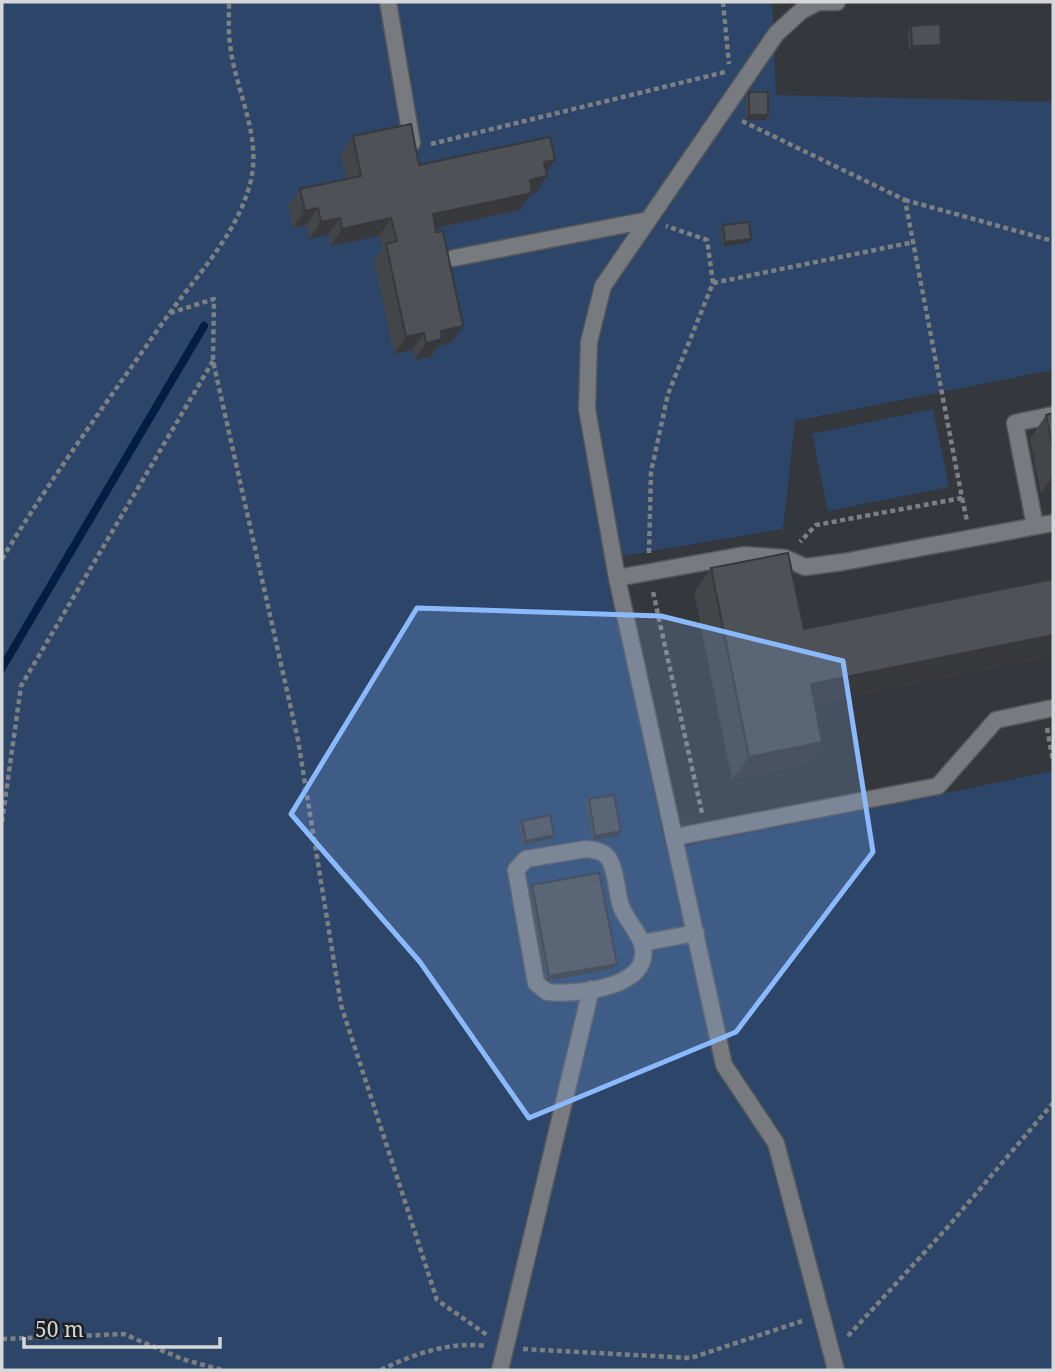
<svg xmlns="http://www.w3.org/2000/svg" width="1055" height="1372" font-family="'Noto Serif',serif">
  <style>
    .green { fill: #2c4569 }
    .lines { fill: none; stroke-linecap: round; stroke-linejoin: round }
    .stream { stroke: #031e43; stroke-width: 8 }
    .service-casing { stroke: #545659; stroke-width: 19 }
    .path { stroke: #7d8083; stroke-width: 4.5; stroke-dasharray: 5 3.5; stroke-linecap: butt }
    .service { stroke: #777a7e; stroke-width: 16 }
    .wall { fill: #434649 }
    .shaded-wall { fill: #37393c }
    .building { fill: #4e5155; stroke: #37393c; stroke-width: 2 }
    .marked { fill: #8bbafc; fill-opacity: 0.2; stroke: #8bbafc; stroke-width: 5; stroke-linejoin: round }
  </style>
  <rect width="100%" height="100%" fill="#34373b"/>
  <path class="green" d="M2 2H772L776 95 1053 102V370L795 421 783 529 605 559 666 850 1053 771V1370H2Z
    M933 409 949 487 828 511 812 434Z"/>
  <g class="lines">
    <path class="stream" d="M2 668 204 326"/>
    <defs>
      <path id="service" d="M388 2 412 143
        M817 2H837
        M818 2 801 11 776 34 603 286 589 342 587 409 617 578 724 1065 776 1143 836 1370
        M454 258 648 220
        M1035 526 1015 423 1053 415
        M617 578 744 555 785 558 805 567 843 562 1053 523
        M675 837 938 786 996 720 1053 708
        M586 849C595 850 604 851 609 859 617 872 616 892 621 906 626 920 638 931 642 944 655 988 576 995 547 992L536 983 516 870 526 859Z
        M642 943 696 933
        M500 1370 591 989"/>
    </defs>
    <use href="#service" class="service-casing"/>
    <path class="path" d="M723 2 729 64
      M742 121 905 200 962 498 816 525 800 542
      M431 144 725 72
      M905 200 1053 241
      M713 283 914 242
      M170 313 214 299 213 361 298 740 341 1005 437 1300 487 1335
      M962 498 967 521
      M649 553 651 472 668 394 713 283 707 240 666 226
      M2 559C52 476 110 398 166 318 196 276 236 236 250 184 263 136 235 91 230 44 228 30 229 16 229 2
      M653 592 702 813
      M1047 728 1053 761
      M2 822 21 686 213 361
      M848 1336 946 1229 1053 1103
      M2 1339 124 1334 182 1359 222 1370
      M523 1349 691 1358 802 1321
      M381 1370C413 1354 451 1341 487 1346"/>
    <use href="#service" class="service"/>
  </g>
  <path class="wall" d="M911 26 941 45 938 49 909 50 908 30Z
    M749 92 765 120H746V97Z
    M353 136 419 165 546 171 536 193 531 194 520 210 435 228 451 343 438 346 430 357 414 360 412 350 394 354 374 261 382 249 379 236 330 246 328 235 309 239 306 225 293 228 288 206 300 189 346 179 341 154Z
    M723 225 748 243 722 246 720 230Z
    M1053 413V490L1041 493 1030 439 1046 415Z
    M711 568 804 629 1053 656 815 704 822 742 806 765 732 780 694 592Z
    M589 799 621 831 618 836 592 840 586 803Z
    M522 821 551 839 523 845 519 826Z
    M532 885 613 969 546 981 529 890Z"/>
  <path class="shaded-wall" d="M941 45 938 49 909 50 912 46Z
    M749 115H768L765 120H746Z
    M555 160 543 177 544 162Z
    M547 176 536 193 531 194 520 210 421 231 433 214 530 180Z
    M318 208 306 225 293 228 305 211Z
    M340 218 328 235 309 239 321 222Z
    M391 218 379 236 330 246 342 229Z
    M751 239 748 243 722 246 725 242Z
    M463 326 451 343 438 346 430 357 414 360 426 343 441 331Z
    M424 333 412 350 394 354 406 337Z
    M1053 475V490L1041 493Z
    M1053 635V656L794 708 811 684Z
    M822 742 806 765 732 780 749 757Z
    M621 831 618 836 592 840 595 836Z
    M554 835 551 839 523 845 526 841Z
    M617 964 613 969 546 981 549 976Z"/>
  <path class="building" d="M940 24 941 45 912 46 911 26Z
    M749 92H768V115H749Z
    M411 124 419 165 550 137 555 160 544 162 547 176 530 180 532 193 433 214 436 232 443 231 463 326 441 331 442 339 426 343 424 333 406 337 386 244 397 241 391 218 342 229 340 218 321 222 318 208 305 211 300 189 361 176 353 136Z
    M749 222 751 239 725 242 723 225Z
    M1053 413V449L1046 415Z
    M788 553 804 629 1053 579V635L811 684 822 742 749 757 711 568Z
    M614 795 621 831 595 836 589 799Z
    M550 815 554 835 526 841 522 821Z
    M599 873 617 964 549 976 532 885Z"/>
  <path class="marked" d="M417 608 661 616 843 661 873 852 736 1032 529 1118 420 962 291 814Z"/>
  <rect width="1055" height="1372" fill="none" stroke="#d5d7d9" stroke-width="7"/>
  <path d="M24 1337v10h196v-10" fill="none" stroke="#d5d7d9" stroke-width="3.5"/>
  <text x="35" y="1337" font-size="21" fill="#d5d7d9" stroke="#1d1e20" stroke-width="5" paint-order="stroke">50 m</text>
</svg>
